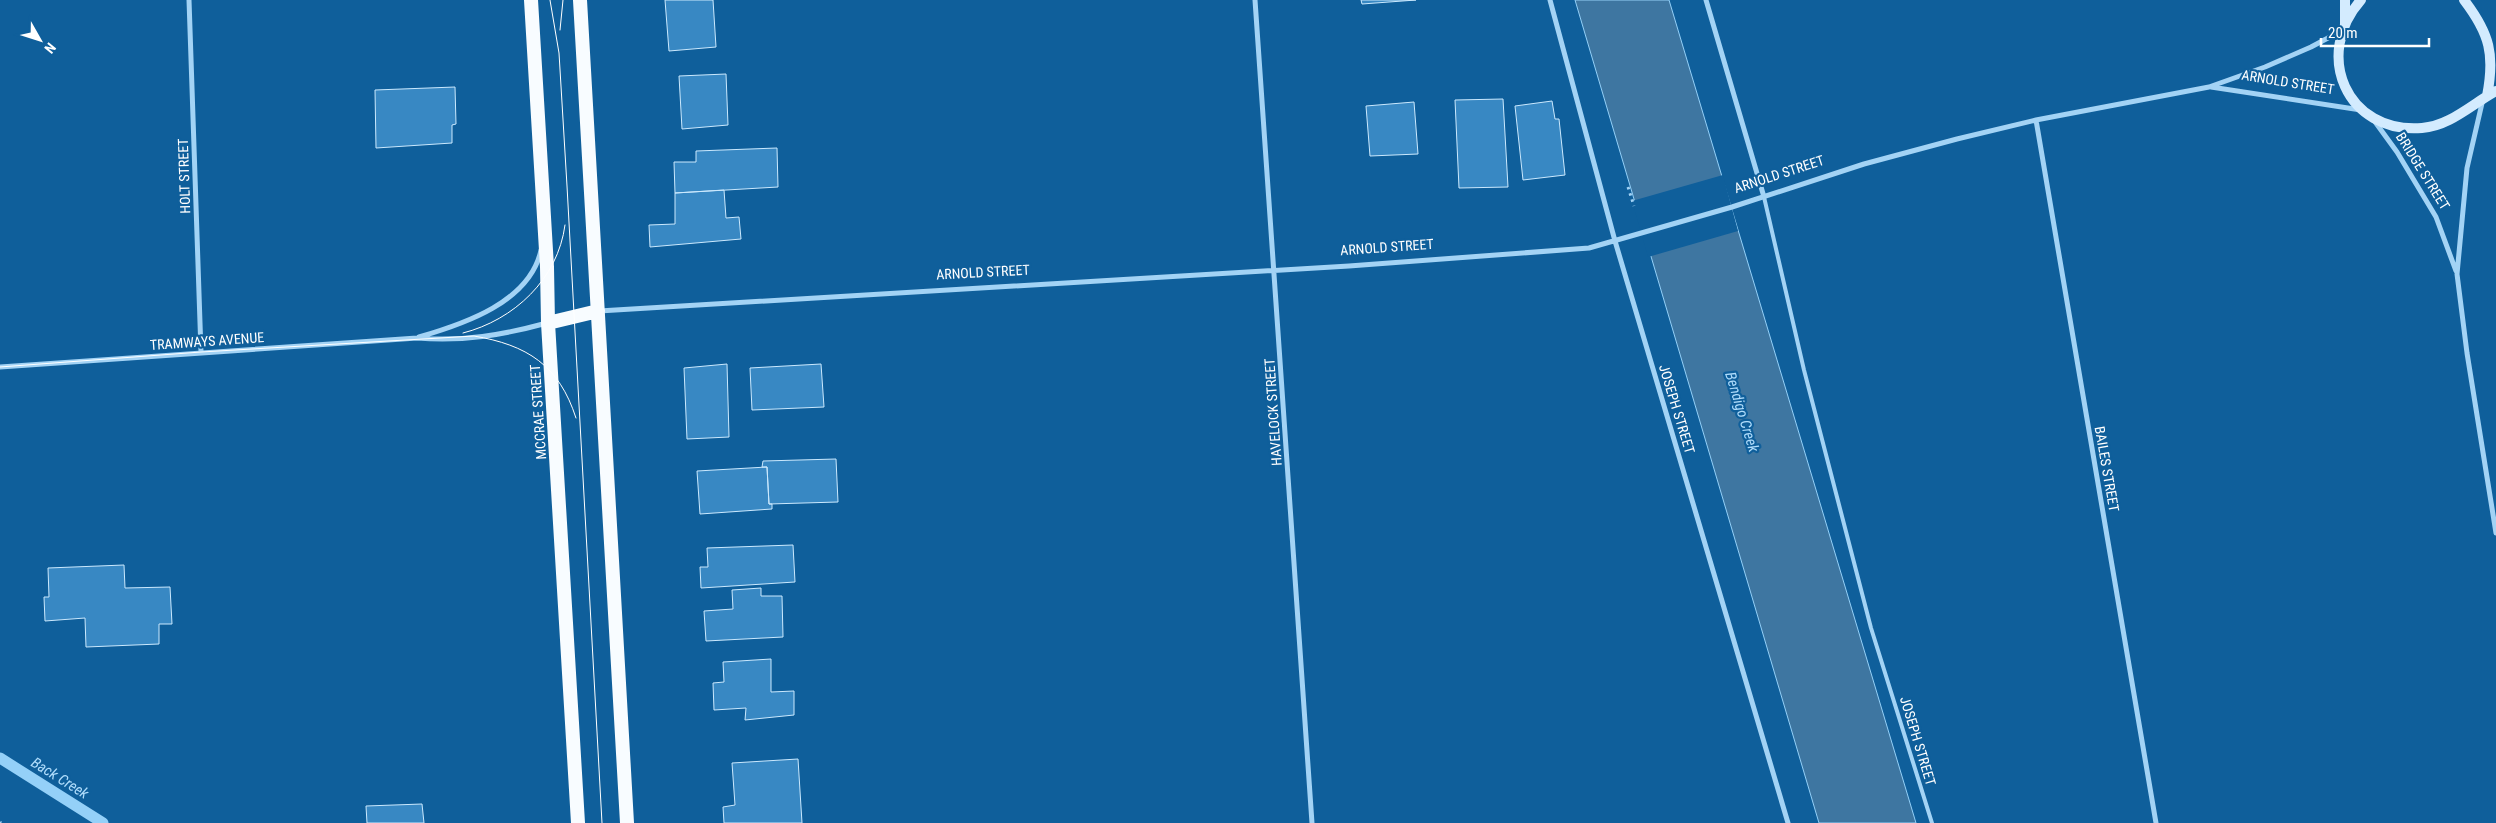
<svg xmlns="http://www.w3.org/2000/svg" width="2496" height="823" font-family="'Roboto Condensed',sans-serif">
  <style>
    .water { fill: #3e76a1; stroke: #94d0f8 }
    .pier { fill: #0f5f9b }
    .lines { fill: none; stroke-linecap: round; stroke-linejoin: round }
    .stream { stroke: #94d0f8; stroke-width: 11 }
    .building { fill: #3888c3; stroke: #cbe9fe }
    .path { stroke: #a3d3f5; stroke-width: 3; stroke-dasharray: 2.5 4; stroke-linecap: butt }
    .service { stroke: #a3d3f5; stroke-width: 4 }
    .minor { stroke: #a3d3f5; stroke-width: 5 }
    .secondary { stroke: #d3ebfe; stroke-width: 10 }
    .trunk { stroke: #f8fcff; stroke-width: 14 }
    .tram { stroke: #fff; stroke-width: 1 }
    .labels { text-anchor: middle; stroke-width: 4.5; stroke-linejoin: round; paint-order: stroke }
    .street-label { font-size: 14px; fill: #fff; stroke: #0f5f9b }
    .water-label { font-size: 15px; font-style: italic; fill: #afdcfb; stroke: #0f5f9b }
  </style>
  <rect width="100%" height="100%" fill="#0f5f9b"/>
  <path class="water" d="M1575 0H1669L1916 823H1819Z"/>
  <path class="pier" d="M1723 175 1738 231 1648 257 1632 201Z"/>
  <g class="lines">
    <path class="stream" d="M0 758 103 823"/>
  </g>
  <path class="building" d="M665 0H713L716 47 669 51Z
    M1361 0H1416L1362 4Z
    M726 74 728 125 682 129 679 76Z
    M455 87 456 124 452 125V143L376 148 375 90Z
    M1503 99 1508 187 1459 188 1455 100Z
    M1552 101 1555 119H1559L1565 175 1523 180 1515 106Z
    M1414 102 1418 154 1370 156 1366 106Z
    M777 148 778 187 675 193 674 162H696V151Z
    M724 190 726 218 739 217 741 239 650 247 649 225 675 224V193Z
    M727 364 729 437 687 439 684 368Z
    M821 364 824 407 752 410 750 368Z
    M836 459 838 502 769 504 767 467H762L763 461Z
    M767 467 769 504H772V509L700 514 697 471Z
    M793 545 795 582 701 588 700 567H708L707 548Z
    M124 565 125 588 170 587 172 624H159V644L86 647 85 618 45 621 44 597H49L48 568Z
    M761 588V596H782L783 637 706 641 704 611 733 609 732 590Z
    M771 659V692L794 691V715L745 720 746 708 714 710 713 683 724 682 723 662Z
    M798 759 802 823H724L723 807 735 805 732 763Z
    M422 804 424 823H367L366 806Z"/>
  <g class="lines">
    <path class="path" d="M1628 187 1634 206
      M0 822 1 823"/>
    <path class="service" d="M1764 197 1804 370 1871 628 1932 823"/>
    <path class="minor" d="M189 0 201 352
      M1255 0 1312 823
      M1550 0 1615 241 1788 823
      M1706 0 1764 197
      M2211 87 2361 110
      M2483 99 2467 168 2457 274 2467 353 2496 533
      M2373 119 2397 152 2436 217 2456 271
      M2036 120 2156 823
      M599 311 1349 266 1589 248 1732 207 1864 164 1957 139 2036 120 2209 87 2265 67 2311 47 2343 30
      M419 337C464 324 530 302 541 250
      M0 367 417 338C462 342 503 335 547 323"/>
    <path class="secondary" d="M2361 0C2313 54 2346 134 2422 128 2450 126 2472 104 2496 91
      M2464 0C2490 34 2495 55 2487 96
      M2345 24V0"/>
    <path class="trunk" d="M531 0 547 267 548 323 578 823
      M580 0 627 823
      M548 323 598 311"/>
    <path class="tram" d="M550 0 559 53 567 186 602 823
      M560 30 563 0
      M463 333C514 320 558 279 565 225
      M0 367 201 352 474 336C527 345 559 365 576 418"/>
  </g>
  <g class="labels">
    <g class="street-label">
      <text transform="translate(2288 82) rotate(9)" y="5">ARNOLD STREET</text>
      <text transform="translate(2423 171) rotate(58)" y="5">BRIDGE STREET</text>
      <text transform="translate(1779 174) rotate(-18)" y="5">ARNOLD STREET</text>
      <text transform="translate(184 176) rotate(-92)" y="5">HOLT STREET</text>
      <text transform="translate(1387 247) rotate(-4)" y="5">ARNOLD STREET</text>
      <text transform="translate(983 272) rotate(-3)" y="5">ARNOLD STREET</text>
      <text transform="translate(207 341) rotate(-4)" y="5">TRAMWAYS AVENUE</text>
      <text transform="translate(1677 409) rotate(73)" y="5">JOSEPH STREET</text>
      <text transform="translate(538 412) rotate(-94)" y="5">MCCRAE STREET</text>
      <text transform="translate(1273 412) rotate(-94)" y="5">HAVELOCK STREET</text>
      <text transform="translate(2107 469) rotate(80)" y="5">BAILES STREET</text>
      <text transform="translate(1918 741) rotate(73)" y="5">JOSEPH STREET</text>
    </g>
    <g class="water-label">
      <text transform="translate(1742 412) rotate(73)" y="5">Bendigo Creek</text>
      <text transform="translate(60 778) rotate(32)" y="5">Back Creek</text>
    </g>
  </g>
  <g transform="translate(40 40) rotate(129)" stroke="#0f5f9b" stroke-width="4" paint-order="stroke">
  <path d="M0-4L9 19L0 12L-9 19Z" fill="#ffffff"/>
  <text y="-8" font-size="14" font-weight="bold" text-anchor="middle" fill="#ffffff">N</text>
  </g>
  <path d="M2321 38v8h108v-8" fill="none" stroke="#ffffff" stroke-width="2.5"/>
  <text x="2328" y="38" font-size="15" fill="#ffffff" stroke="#0f5f9b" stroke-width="4" paint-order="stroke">20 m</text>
</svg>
